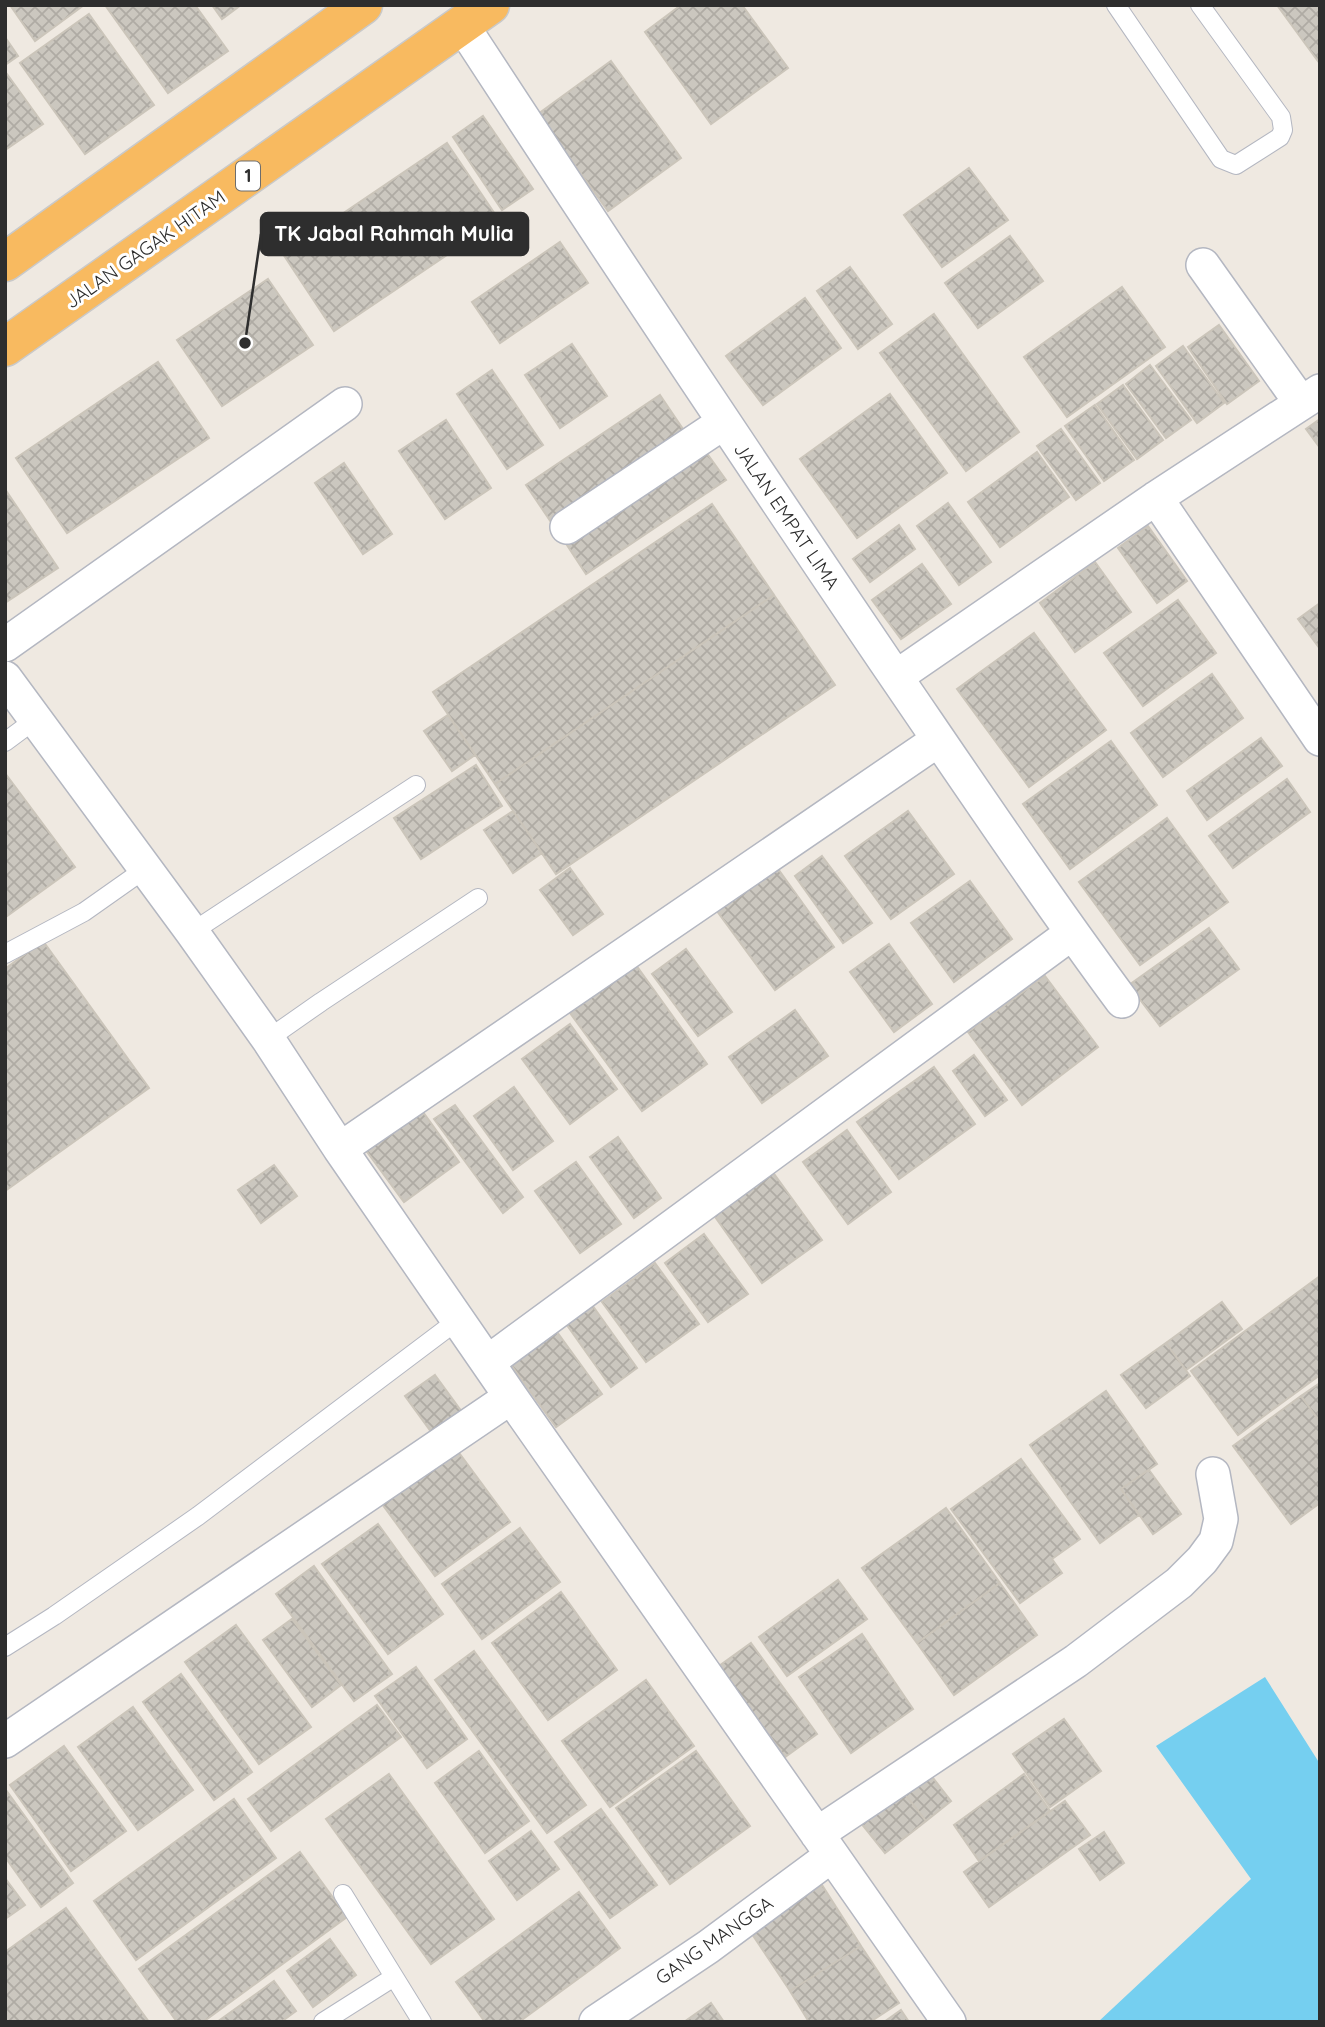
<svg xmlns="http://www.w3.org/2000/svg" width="1325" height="2027" font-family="Quicksand,sans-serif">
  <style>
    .water { fill: #75cff0 }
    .building { fill: url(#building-cross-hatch); stroke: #cbc5ba; stroke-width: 2 }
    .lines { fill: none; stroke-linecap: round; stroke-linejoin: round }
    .service-casing { stroke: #b4b7c1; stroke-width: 20 }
    .minor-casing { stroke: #b4b7c1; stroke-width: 36 }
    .trunk-casing { stroke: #c9c9c9; stroke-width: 41 }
    .service { stroke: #fff; stroke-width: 18 }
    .minor { stroke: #fff; stroke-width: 33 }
    .trunk { stroke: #f8ba60; stroke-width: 38 }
    .labels { text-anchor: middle; stroke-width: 6; stroke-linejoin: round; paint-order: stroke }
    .shield { fill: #fff; stroke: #6d6d6d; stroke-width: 2 }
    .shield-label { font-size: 18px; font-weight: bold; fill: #2e2e2e }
    .street-label { font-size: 19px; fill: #2e2e2e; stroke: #fff }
    .leader { fill: none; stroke: #2e2e2e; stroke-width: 2.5 }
    .callout-dot { fill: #2e2e2e; stroke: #fff; stroke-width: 2.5 }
    .callout { fill: #2e2e2e; stroke: #2e2e2e; stroke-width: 2.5 }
    .callout-label { font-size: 21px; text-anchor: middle; font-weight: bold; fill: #fff }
  </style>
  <defs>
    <pattern id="building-cross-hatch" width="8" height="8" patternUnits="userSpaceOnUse" patternTransform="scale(1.75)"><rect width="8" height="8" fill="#cbc7bf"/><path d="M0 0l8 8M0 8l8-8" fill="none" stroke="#afaba4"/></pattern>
  </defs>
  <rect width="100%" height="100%" fill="#efe9e1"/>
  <path class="water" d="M1265 1677 1320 1764V2022H1098L1251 1879 1156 1746Z"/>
  <path class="building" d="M10 5H84L35 41Z
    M105 5H195L228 51 168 93Z
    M212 5H241L222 19Z
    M681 5H742L788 68 711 124 645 32Z
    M1277 5H1320V64Z
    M89 14 154 105 85 154 20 63Z
    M5 37 18 56 5 65Z
    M611 61 681 158 608 211 538 114Z
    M7 74 43 124 5 150V75Z
    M483 116 533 189 502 210 453 137Z
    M447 143 499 220 334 331 283 254Z
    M969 168 1008 220 942 267 904 215Z
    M1010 236 1043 281 978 328 945 283Z
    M560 242 588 283 500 343 472 302Z
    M850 267 892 324 858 349 817 291Z
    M268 279 313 345 222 406 177 340Z
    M1122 287 1165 347 1067 417 1024 357Z
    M805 298 841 348 763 405 726 356Z
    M934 314 1019 432 966 471 880 353Z
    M1219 325 1259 381 1227 404 1188 347Z
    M572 344 607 396 560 428 525 375Z
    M1183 346 1224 403 1197 423 1156 366Z
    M158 362 209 438 67 533 16 458Z
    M1150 365 1191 420 1166 438 1126 384Z
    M492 370 543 445 507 469 457 394Z
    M1123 385 1163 440 1137 459 1097 404Z
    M890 394 947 473 857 538 800 459Z
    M660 395 687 435 553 525 526 485Z
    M1095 405 1134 460 1104 481 1065 426Z
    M1320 419V448L1306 429Z
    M446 420 491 488 445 519 399 451Z
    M1061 429 1100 483 1076 500 1037 446Z
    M701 445 726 480 586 574 563 539Z
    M1037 452 1069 497 1000 547 968 502Z
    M344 463 392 534 363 554 315 483Z
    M5 489 58 568 5 603Z
    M948 503 991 562 959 585 917 526Z
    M712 504 774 595 495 784 433 692Z
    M899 525 915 549 870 582 853 559Z
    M1148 526 1187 581 1157 603 1118 548Z
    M1095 562 1131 612 1075 652 1040 603Z
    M922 564 951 604 901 639 872 600Z
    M774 595 835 685 556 874 495 784Z
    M1178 600 1216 653 1143 706 1104 653Z
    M1320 603V649L1298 619Z
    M1034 633 1106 730 1029 787 957 689Z
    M1212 674 1243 718 1163 777 1131 733Z
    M448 715 475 755 452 771 424 731Z
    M1261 738 1282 766 1207 820 1187 791Z
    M1111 741 1157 805 1070 869 1023 804Z
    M476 765 502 806 421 859 394 818Z
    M5 773 75 867 7 916 5 915Z
    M1287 779 1310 812 1233 868 1209 836Z
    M513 811 542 853 513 873 484 830Z
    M908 811 954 874 891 919 845 856Z
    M1167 818 1228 902 1140 965 1079 882Z
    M822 856 872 923 843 943 795 876Z
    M771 859 834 947 775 990 711 903Z
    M570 868 603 914 573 935 540 890Z
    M970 881 1012 939 954 982 911 923Z
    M1209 928 1239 969 1160 1026 1129 985Z
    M43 941 149 1088 5 1191V969Z
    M889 944 932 1004 894 1032 850 972Z
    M686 949 732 1012 698 1036 652 974Z
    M636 965 707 1064 642 1111 570 1013Z
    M1045 976 1098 1047 1022 1105 968 1032Z
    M795 1010 828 1056 762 1103 729 1057Z
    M570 1024 617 1089 570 1124 522 1059Z
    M974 1055 1007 1100 985 1116 953 1071Z
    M934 1067 975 1124 899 1179 857 1122Z
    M514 1087 553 1141 513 1170 474 1116Z
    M418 1105 459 1162 404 1202 362 1145Z
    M455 1105 523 1197 503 1213 434 1119Z
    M847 1130 891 1192 848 1224 803 1162Z
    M618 1137 661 1198 634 1218 590 1157Z
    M576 1162 621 1224 580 1253 535 1191Z
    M274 1165 297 1196 261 1223 238 1190Z
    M772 1171 822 1240 762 1283 713 1214Z
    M704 1234 748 1294 708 1322 665 1263Z
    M655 1263 699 1324 646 1362 602 1302Z
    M1320 1276V1375L1238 1435 1191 1371Z
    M590 1302 637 1368 611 1387 564 1321Z
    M1222 1302 1242 1329 1186 1370 1166 1343Z
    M552 1325 602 1394 556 1427 506 1358Z
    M1166 1343 1190 1376 1146 1408 1121 1375Z
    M435 1375 462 1412 432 1433 405 1396Z
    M1320 1383V1422L1301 1396Z
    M1106 1391 1157 1464 1121 1489 1139 1515 1100 1543 1030 1445Z
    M1301 1396 1320 1422V1503L1291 1524 1233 1446Z
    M457 1450 510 1522 435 1576 382 1504Z
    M1021 1459 1080 1539 1052 1559 1062 1573 1020 1603 951 1509Z
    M1149 1470 1181 1514 1153 1534 1121 1489Z
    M946 1508 1000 1583 917 1643 862 1568Z
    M378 1524 443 1614 388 1654 322 1564Z
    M520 1528 560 1582 482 1639 442 1584Z
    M314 1566 392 1674 354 1701 276 1594Z
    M838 1580 867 1619 787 1676 759 1637Z
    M1000 1583 1037 1635 954 1695 917 1643Z
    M561 1592 617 1670 548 1720 492 1643Z
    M292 1619 341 1685 312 1707 263 1640Z
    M236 1625 311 1727 259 1764 185 1662Z
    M862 1634 913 1709 851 1753 799 1677Z
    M751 1643 817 1734 785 1757 719 1666Z
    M474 1651 586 1805 547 1833 435 1680Z
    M416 1667 467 1739 427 1768 375 1696Z
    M181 1674 252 1772 214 1800 143 1702Z
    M646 1680 694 1746 610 1807 562 1741Z
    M377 1705 401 1737 271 1831 248 1799Z
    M133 1707 193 1790 138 1830 78 1747Z
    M1064 1719 1101 1771 1050 1807 1013 1754Z
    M64 1746 126 1831 71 1871 10 1785Z
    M479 1751 529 1821 485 1853 435 1783Z
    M696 1751 750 1826 670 1884 616 1808Z
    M926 1769 951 1801 926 1821 901 1789Z
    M389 1774 494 1919 431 1964 326 1819Z
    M1024 1774 1050 1811 979 1861 954 1825Z
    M901 1789 926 1821 885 1853 860 1822Z
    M6 1790 73 1883 41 1907 5 1857Z
    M234 1799 276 1858 136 1960 94 1901Z
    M1065 1801 1090 1835 989 1907 964 1872Z
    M601 1809 657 1885 610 1918 555 1842Z
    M531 1831 559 1869 517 1900 489 1861Z
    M1104 1832 1124 1863 1100 1880 1079 1849Z
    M300 1852 347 1917 203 2022H177L139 1969Z
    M5 1878 25 1905 5 1919Z
    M822 1885 861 1946 790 1991 750 1931Z
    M579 1892 620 1948 519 2022H485L456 1982Z
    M66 1908 149 2022H5V1952Z
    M330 1939 356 1975 313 2007 287 1971Z
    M861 1946 899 2003 870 2022H809L790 1991Z
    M274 1981 296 2011 281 2022H217Z
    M711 2003 724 2022H684Z
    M901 2010 909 2022H884Z"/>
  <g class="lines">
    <defs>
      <path id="service" d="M1116 5 1221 159 1236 165 1280 137 1283 130 1281 117 1200 5
        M5 742 36 719
        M192 932 416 785
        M5 954 84 912 145 869
        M268 1039 321 1002 478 898
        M5 1647 54 1616 198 1516 458 1320
        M343 1894 422 2022
        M323 2022 394 1977"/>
      <path id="minor" d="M462 25C601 238 742 450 885 661 963 775 1040 890 1122 1001
        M1203 265 1301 403
        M1156 498 1320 739
        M567 527 723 423
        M5 645 345 404
        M896 677 1156 498 1320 391
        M5 678 192 932 268 1039 340 1149 511 1397 949 2022
        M340 1149 938 740
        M488 1362 1072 933
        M5 1741 511 1397
        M817 1834 1076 1661 1179 1583 1202 1560 1216 1541 1221 1519 1213 1474
        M596 2022 708 1947 831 1856"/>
      <path id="trunk" d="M5 262 363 5
        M5 347 490 5"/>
    </defs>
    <use href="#service" class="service-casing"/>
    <use href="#minor" class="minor-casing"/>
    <use href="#trunk" class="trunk-casing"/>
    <use href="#service" class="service"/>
    <use href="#minor" class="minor"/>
    <use href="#trunk" class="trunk"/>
  </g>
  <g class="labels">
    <rect class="shield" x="236" y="161.5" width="24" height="29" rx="5"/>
    <g class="shield-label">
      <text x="248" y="182">1</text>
    </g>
    <g class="street-label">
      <text transform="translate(145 249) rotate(-35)" y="7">JALAN GAGAK HITAM</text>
      <text transform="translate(787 516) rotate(56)" y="7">JALAN EMPAT LIMA</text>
      <text transform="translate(714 1940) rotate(-35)" y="7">GANG MANGGA</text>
    </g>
  </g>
  <path class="leader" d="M245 343L261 234"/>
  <circle class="callout-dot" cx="245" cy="343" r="7"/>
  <rect class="callout" x="261" y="213" width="267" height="42" rx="7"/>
  <g class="callout-label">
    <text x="394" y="241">TK Jabal Rahmah Mulia</text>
  </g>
  <rect width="1325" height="2027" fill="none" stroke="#2e2e2e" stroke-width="14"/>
</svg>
